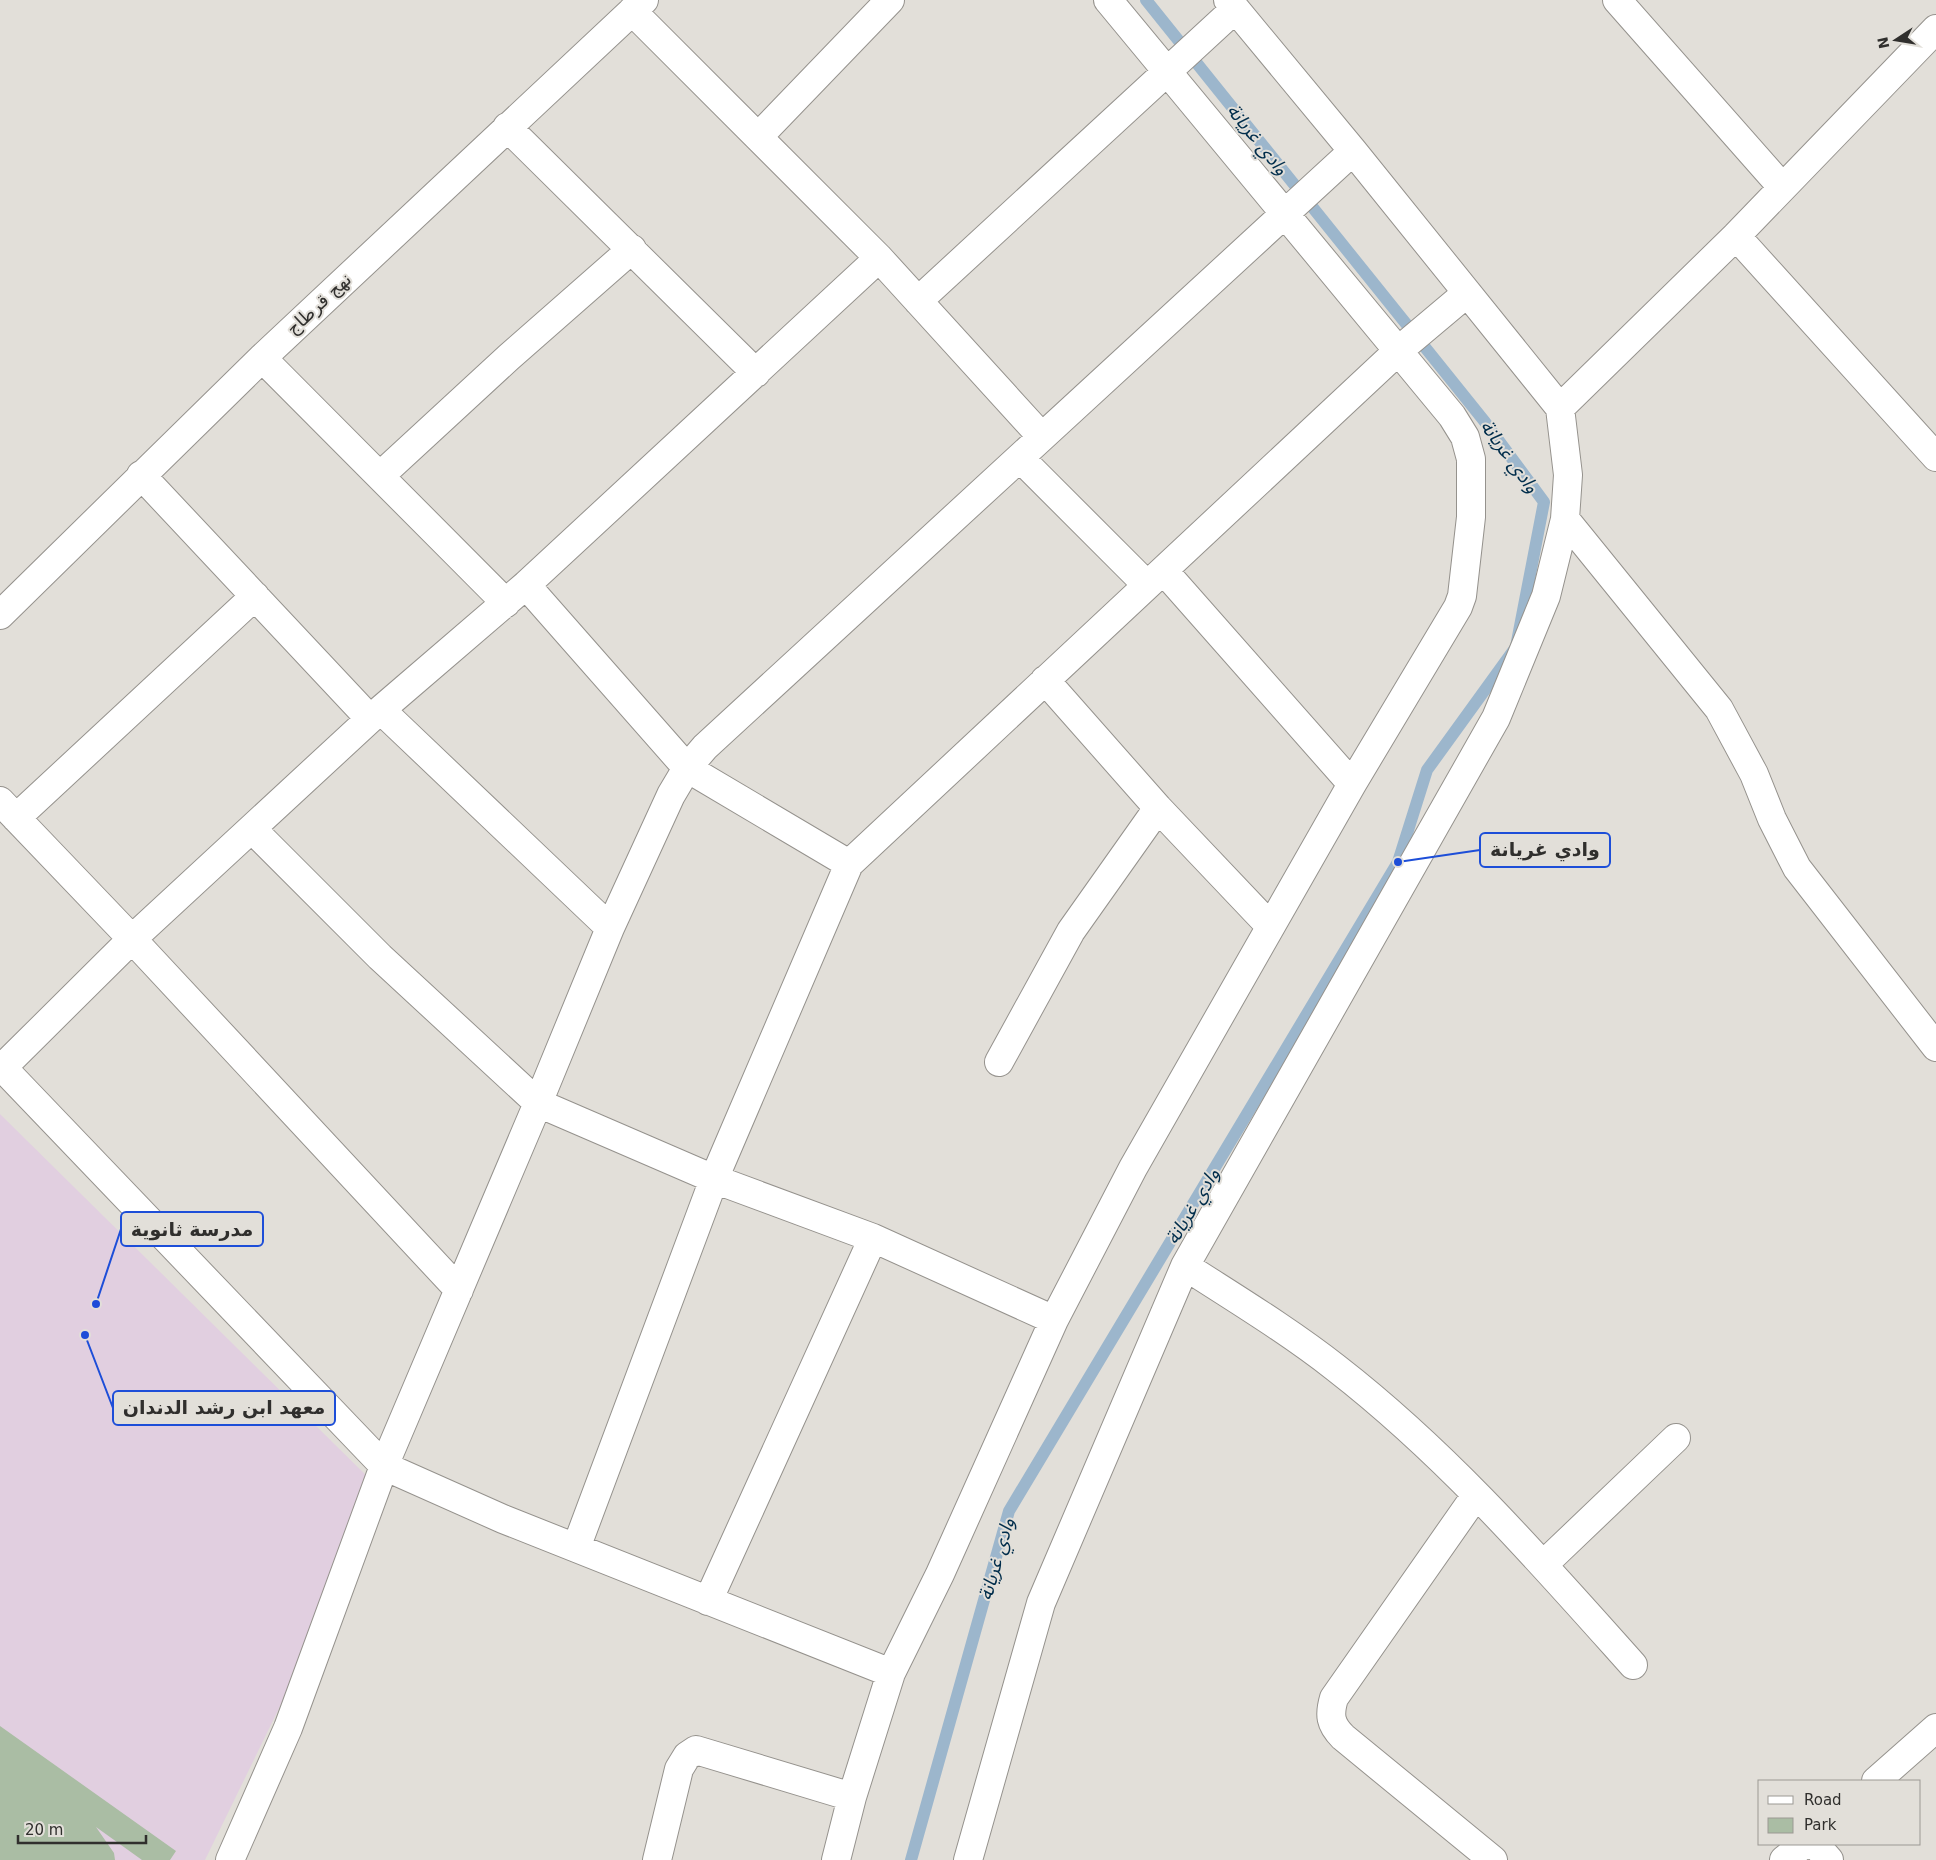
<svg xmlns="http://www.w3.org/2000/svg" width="1936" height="1860" font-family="'DejaVu Sans','Noto Sans Arabic',sans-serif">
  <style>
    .education { fill: #e1cfe0 }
    .green { fill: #aabda4 }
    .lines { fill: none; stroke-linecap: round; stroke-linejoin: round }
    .stream { stroke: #9cb6cc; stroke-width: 12 }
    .minor-casing { stroke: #95928d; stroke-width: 30 }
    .minor { stroke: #fff; stroke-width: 28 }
    .labels { text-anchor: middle; stroke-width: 4; stroke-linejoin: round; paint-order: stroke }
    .street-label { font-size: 18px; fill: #302f2d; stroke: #e2dfd9 }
    .water-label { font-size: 19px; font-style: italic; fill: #002d4b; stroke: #e2dfd9 }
    .leader { fill: none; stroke: #1d4ed8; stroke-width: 2 }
    .callout-dot { fill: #1d4ed8; stroke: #e2dfd9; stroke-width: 2 }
    .callout { fill: #e2dfd9; stroke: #1d4ed8; stroke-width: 2 }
    .callout-label { font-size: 19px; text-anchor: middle; font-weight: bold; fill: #302f2d }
  </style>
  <rect width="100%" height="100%" fill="#e2dfd9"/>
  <path class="education" d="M0 1114 384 1493 205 1860H0Z"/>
  <path class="green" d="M0 1726 176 1851 170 1860H142L96 1827 114 1853 115 1860H0Z"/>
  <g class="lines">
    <path class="stream" d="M911 1860 1009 1511 1398 862 1427 770 1516 647 1544 502 1485 422 1146 0"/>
    <defs>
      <path id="minor" d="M1617 0 1782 187
        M632 11 879 258
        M507 127 756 373
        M759 136 890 0
        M1736 236 1936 457
        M918 301 1235 9
        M262 358 506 603
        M1560 408 1736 236 1936 29
        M1020 458 1147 585
        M141 475 370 719
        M381 475 509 357 632 249
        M1565 519 1719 709 1754 774 1772 819 1797 868 1936 1047
        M1164 571 1352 784
        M526 585 687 768 849 864
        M0 615 262 358 644 0
        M1045 680 1158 808 1270 926
        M381 710 610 928
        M0 801 132 939 459 1290
        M16 818 255 596
        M252 829 380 957 538 1103 714 1179 873 1238 1054 1320
        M999 1062 1071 931 1158 808
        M0 1065 384 1466 503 1519 891 1673 852 1797 836 1860
        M2 1068 132 939 370 719 526 585 879 258 1042 437
        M1185 1266C1236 1299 1289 1331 1336 1368 1447 1454 1540 1561 1633 1665
        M1476 1495 1334 1698C1329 1715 1330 1724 1343 1737L1493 1860
        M576 1548 714 1179 849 864 1398 351 1467 293
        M1543 1565 1676 1438
        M708 1601 873 1238
        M891 1673 940 1574 1054 1320 1133 1168 1352 784 1458 607 1462 596 1471 517V459L1465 437 1452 416 1108 0
        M1876 1781 1936 1728
        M1815 1844 1829 1860
        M230 1860 288 1728 384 1466 538 1103 610 928 671 795 687 768 705 747 1353 151
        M657 1860 679 1769 687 1756 696 1750 852 1797
        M968 1860 1041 1603 1185 1266 1496 718 1546 596 1565 519 1568 475 1560 408 1353 151 1228 0
        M1784 1860 1804 1844"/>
    </defs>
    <use href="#minor" class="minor-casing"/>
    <use href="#minor" class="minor"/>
  </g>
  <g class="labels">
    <g class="street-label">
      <text transform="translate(319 304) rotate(-43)" y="6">نهج قرطاج</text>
    </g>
    <g class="water-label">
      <text transform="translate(1258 139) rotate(51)" y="7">وادي غريانة</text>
      <text transform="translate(1510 456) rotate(54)" y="7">وادي غريانة</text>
      <text transform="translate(1192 1206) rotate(-59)" y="7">وادي غريانة</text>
      <text transform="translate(996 1559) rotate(-74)" y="7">وادي غريانة</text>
    </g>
  </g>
  <path class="leader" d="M1398 862L1480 850M96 1304L121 1229M85 1335L113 1408"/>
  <g class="callout-dot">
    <circle cx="1398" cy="862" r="5"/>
    <circle cx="96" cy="1304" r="5"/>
    <circle cx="85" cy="1335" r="5"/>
  </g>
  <g class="callout">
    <rect x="1480" y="833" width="130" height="34" rx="5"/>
    <rect x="121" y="1212" width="142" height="34" rx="5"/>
    <rect x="113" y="1391" width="222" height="34" rx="5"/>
  </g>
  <g class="callout-label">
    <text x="1545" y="856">وادي غريانة</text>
    <text x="192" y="1236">مدرسة ثانوية</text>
    <text x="224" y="1414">معهد ابن رشد الدندان</text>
  </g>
  <rect x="1758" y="1780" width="162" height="65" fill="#e2dfd9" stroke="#9b9994"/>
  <rect x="1768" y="1796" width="25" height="8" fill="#ffffff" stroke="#9b9994"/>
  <text x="1804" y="1805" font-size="15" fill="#302f2d">Road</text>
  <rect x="1768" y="1818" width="25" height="15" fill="#aabda4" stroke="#9b9994"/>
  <text x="1804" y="1830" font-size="15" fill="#302f2d">Park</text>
  <g transform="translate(1896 40) rotate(258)" stroke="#e2dfd9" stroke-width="4" paint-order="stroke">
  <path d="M0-4L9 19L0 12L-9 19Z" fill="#302f2d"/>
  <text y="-8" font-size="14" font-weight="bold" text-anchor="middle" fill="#302f2d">N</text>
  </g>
  <path d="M18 1835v8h128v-8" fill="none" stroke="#302f2d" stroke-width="2.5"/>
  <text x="25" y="1835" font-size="15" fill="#302f2d" stroke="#e2dfd9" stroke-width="4" paint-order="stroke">20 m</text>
</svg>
